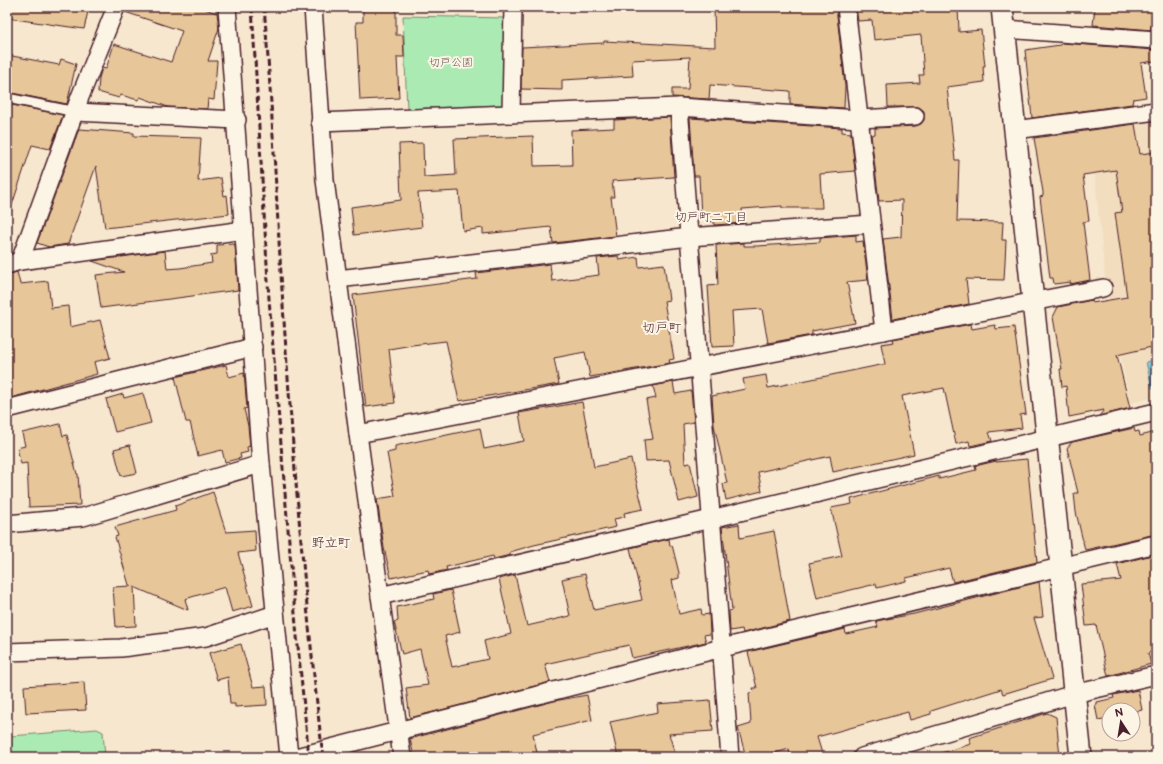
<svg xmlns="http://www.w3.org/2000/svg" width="1163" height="764" viewBox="0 0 1163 764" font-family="'Balsamiq Sans','Klee One',sans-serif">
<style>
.built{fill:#f2ddbe}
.park{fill:#abebb3;stroke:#7a856f}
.water{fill:url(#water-waves);stroke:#6b8898}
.building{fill:#e7c699;stroke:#4a1f2b}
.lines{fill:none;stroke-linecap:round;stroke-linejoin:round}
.service-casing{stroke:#4a1f2b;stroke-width:12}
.minor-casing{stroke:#4a1f2b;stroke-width:20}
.tertiary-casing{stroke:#4a1f2b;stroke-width:24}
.service{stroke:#fcf5e5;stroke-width:9}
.minor{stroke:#fcf5e5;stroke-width:17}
.tertiary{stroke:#fcf5e5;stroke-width:21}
.rail{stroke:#4a1f2b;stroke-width:3;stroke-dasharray:6 3;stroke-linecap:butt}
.labels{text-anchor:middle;stroke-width:4;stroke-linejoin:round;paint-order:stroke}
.park-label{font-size:11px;fill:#62524d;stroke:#fcf5e5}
.neighbourhood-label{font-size:12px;fill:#4a1f2b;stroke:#fcf5e5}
.quarter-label{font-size:13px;fill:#4a1f2b;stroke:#fcf5e5}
</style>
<defs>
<pattern id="water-waves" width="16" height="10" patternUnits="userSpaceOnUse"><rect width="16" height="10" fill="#81cee0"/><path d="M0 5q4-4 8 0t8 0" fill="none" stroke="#71b0c0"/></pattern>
</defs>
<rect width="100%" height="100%" fill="#f6e7ce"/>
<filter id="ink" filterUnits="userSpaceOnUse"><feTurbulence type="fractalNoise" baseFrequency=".025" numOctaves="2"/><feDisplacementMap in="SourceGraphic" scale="8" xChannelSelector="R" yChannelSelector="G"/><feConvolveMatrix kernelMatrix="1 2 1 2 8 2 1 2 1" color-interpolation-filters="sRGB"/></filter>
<g filter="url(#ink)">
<polygon class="built" points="1156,119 1156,397 1130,403 1105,277 1090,128"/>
<g class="park">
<polygon points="403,16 506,18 505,100 502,105 407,109"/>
<polygon points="97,729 103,732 105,757 12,757 11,736"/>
</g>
<polygon class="water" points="1156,359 1156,388 1152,388 1146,362"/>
<g class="building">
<polygon points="7,7 89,7 84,29 7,18"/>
<polygon points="126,7 199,7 217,13 219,28 208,61 217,61 214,100 208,99 207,109 168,107 140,97 138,100 121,95 119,98 98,92 99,78 102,68 106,69 114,44 171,62 182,31 125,12"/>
<polygon points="363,7 396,7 396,35 403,35 404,57 397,57 399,98 360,100 356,22 363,22"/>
<polygon points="714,7 729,7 729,10 767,9 767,7 836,7 845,86 844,108 790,104 790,91 710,85 709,99 672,97 672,89 688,89 690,57 632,60 633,76 562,80 562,90 521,89 522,47 604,43 604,41 715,47"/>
<polygon points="856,7 958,7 959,32 981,30 985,66 983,66 984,82 947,87 955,160 959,160 957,221 1003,222 1002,240 1006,240 1005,262 1004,280 966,279 969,304 893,319 883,239 901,237 902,200 879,201 871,135 875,134 875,128 916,126 921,124 924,120 924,111 919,107 888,107 887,85 920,83 919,75 924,75 921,35 874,40 872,20 858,21"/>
<polygon points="1095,7 1153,7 1151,30 1093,25"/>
<polygon points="1062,43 1154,50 1155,61 1141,63 1146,97 1133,99 1132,104 1032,118 1025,50 1060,45"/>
<polygon points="7,55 59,65 61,59 76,64 67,104 7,92"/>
<polygon points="7,104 63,115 50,149 32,145 10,211 7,211"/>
<polygon points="670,117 674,177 612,181 614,197 611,197 616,236 553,243 551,227 483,234 483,228 463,231 459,191 418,193 422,227 354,235 351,207 401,200 399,144 423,143 424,177 456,175 454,139 533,136 534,166 572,165 571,130 614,128 614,120"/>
<polygon points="690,118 842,128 842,132 851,133 855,171 820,174 822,208 782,208 782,206 742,209 743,223 714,225 714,221 709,222 709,218 701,218 699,176 694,176"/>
<polygon points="1135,124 1140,154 1156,152 1156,346 1117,355 1130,408 1099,416 1104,410 1069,417 1066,386 1062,387 1060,369 1062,369 1053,317 1058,307 1092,300 1092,303 1127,297 1115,213 1122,212 1116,170 1083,175 1089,221 1083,222 1090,280 1070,284 1071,282 1054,284 1053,278 1050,278 1040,197 1043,196 1043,192 1034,138"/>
<polygon points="79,129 134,133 134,136 201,138 198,181 221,178 224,196 227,195 229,214 105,228 96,166 68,244 49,247 37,243"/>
<polygon points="856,235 856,242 863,241 868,280 847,282 855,323 812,331 812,335 768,343 762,309 732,311 734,346 712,347 708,286 718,285 716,245 744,243 744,246 757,246 804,243 820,242 820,238"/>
<polygon points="235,244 238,290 101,308 96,275 124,272 92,261 165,251 167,269 180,268 212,263 211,255 217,254 217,245"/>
<polygon points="618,256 619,260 638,257 639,267 664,264 669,300 664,301 674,359 669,360 670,363 590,377 585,352 554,358 559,384 459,401 446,341 412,345 389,349 395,403 366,407 353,295 477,279 476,273 550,264 552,281 599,275 597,258"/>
<polygon points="17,272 20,284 48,281 51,308 68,306 70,327 100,320 110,358 94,362 97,374 7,399 7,275"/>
<polygon points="971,324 972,329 995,325 996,329 1014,327 1026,414 1020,415 1022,428 989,432 992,441 970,446 969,441 956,444 944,388 902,396 914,454 833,472 830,456 758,472 762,491 726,500 723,484 727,483 714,425 712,396 745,389 743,379 766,375 768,388 885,364 881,344 894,342 893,339"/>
<polygon points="226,365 229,377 244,373 247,408 244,409 248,426 250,446 247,447 248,452 240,454 241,458 225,462 222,450 198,456 190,422 186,422 175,377"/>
<polygon points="673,382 675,394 691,391 694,422 683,424 685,464 690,463 698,497 679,502 669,460 646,461 644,440 653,439 646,400 656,398 653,386"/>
<polygon points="143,393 151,423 115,432 106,399 123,394 124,398"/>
<polygon points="582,402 594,467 631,459 643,509 624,513 625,517 614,519 616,527 534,545 510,552 510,555 494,559 493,556 446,567 447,570 429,574 428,570 391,578 384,548 377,499 395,496 387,453 395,451 395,446 480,428 484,449 524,441 519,413"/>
<polygon points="60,424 63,436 67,435 77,474 78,474 80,505 29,507 27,463 21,464 17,448 25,446 22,433"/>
<polygon points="1134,428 1135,432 1139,431 1140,436 1156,432 1156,534 1085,550 1076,512 1074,493 1078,493 1067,448 1072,442"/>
<polygon points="130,445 137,473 121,476 114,449"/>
<polygon points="1027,459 1037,562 953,582 949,568 906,578 906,581 877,588 876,584 817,598 809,563 842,556 831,508 852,504 851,499 939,476 939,479 976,470 975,466 996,461 996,462"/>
<polygon points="213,492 226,532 255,530 256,551 238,553 253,606 232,612 225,587 185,599 188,610 134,587 136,626 116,627 113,587 131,586 129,585 115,537 118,536 115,527 176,510 175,506"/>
<polygon points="739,524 740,538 774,531 790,621 743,633 742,629 730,631 729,611 732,610 722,527"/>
<polygon points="669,539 670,546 672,545 679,573 679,578 672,580 679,614 701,609 702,615 709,614 710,634 704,635 706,642 632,658 629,645 545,664 550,682 410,718 406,688 428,685 420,649 402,654 394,622 398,621 397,607 434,599 433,594 451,590 460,632 445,636 452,667 488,659 484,641 511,634 499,579 515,575 527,626 570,616 562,579 585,574 594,610 642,600 630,548"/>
<polygon points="1156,554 1156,651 1148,653 1151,664 1108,676 1096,625 1086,626 1081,584 1121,580 1117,564"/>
<polygon points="1039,582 1043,617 1034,618 1052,679 1003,694 1001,689 931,711 931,714 910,720 908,712 817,737 823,757 791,757 789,749 762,757 746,757 738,728 751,724 749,693 754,692 753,688 757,688 748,652 845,629 846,634 878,627 876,621 914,614"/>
<polygon points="241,644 253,687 266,686 267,705 235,707 235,704 230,704 228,677 217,680 209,653"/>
<polygon points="84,682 86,710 26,713 24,686"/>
<polygon points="1138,690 1142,710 1133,712 1133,710 1109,710 1109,718 1098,720 1095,705 1097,704 1097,702 1114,698 1113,695"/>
<polygon points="587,695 592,720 533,734 538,757 414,757 410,739 413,738 554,701"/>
<polygon points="710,700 713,731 669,734 676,757 618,757 610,722 658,712 657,704"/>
<polygon points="1047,713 1056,717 1060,757 942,757 941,753 971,744 969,738"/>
</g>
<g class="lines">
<defs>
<polyline id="service" points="7,98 76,112"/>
<g id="minor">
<polyline points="227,7 261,464 289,757"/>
<polyline points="313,7 325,180 358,434 402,757"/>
<polyline points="846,7 884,331"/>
<polyline points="1004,29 1156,40"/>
<polyline points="679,107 730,757"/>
<polyline points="76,112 237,120"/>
<polyline points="511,114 513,7"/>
<polyline points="320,122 679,107 859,119 915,116"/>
<polyline points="1015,130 1156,111"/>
<polyline points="20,261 80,97 116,7"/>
<polyline points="7,265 20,261 244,230"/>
<polyline points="338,279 689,237 871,224"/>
<polyline points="7,409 253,347"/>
<polyline points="358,434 1103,288"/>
<polyline points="7,524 83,517 261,464"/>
<polyline points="380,596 711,519 1156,412"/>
<polyline points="7,652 121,648 206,637 275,614"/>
<polyline points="296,757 722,648 1156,544"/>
<polyline points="862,757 1074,694 1156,675"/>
</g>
<polyline id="tertiary" points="1002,7 1081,757"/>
</defs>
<use href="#service" class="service-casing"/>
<use href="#minor" class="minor-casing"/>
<use href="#tertiary" class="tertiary-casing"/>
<use href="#service" class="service"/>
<use href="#minor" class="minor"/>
<use href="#tertiary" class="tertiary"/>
<g class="rail">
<polyline points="252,7 269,299 296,626 309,757"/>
<path d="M264 7C272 101 276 196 282 290 292 446 305 602 323 757"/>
</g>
</g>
</g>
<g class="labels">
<g class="park-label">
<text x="451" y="66">切戸公園</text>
</g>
<g class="neighbourhood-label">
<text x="711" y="221">切戸町二丁目</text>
</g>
<g class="quarter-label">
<text x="662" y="332">切戸町</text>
<text x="331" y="547">野立町</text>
</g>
</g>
<rect width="1163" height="764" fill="none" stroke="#fcf5e5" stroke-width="24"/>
<rect x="12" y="12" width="1139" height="740" fill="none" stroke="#4a1f2b" stroke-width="1.5" filter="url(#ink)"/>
<g transform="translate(1121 722) rotate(348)"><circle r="19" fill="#fcf5e5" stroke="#b59f9b"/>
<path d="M0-3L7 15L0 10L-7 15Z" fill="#4a1f2b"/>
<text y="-6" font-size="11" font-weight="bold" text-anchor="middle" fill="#4a1f2b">N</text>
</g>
</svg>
